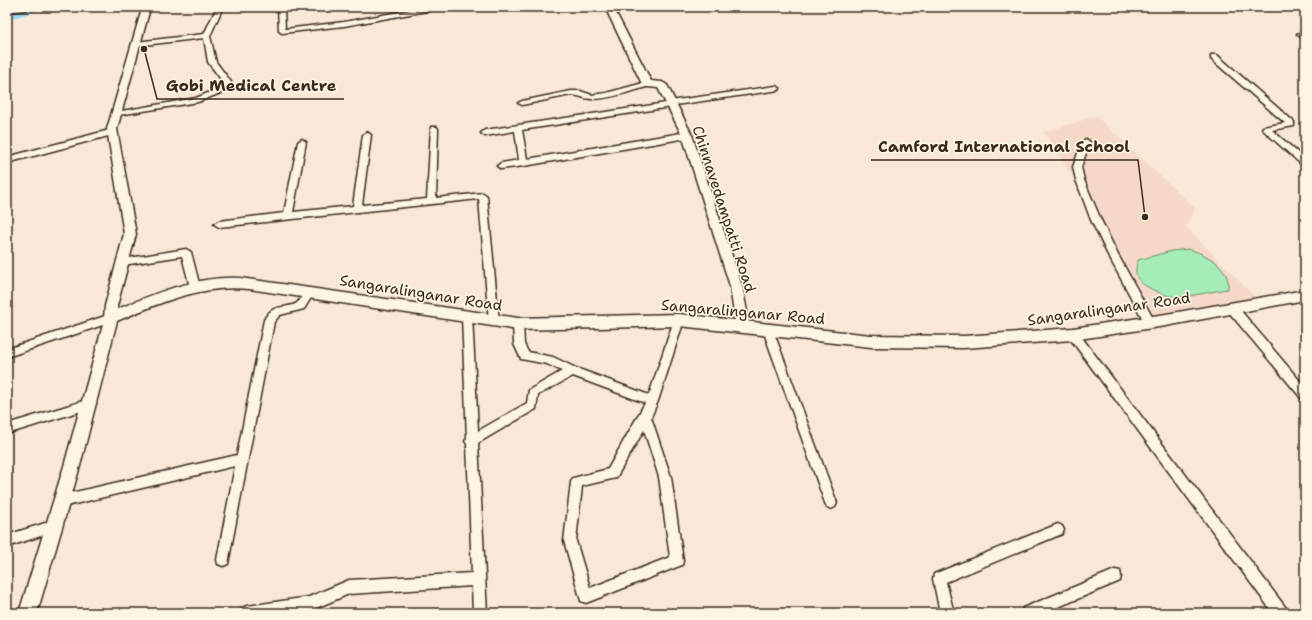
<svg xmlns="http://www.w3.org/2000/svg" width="1312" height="620" viewBox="0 0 1312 620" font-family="'Shantell Sans',sans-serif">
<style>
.built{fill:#f5d8c8}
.green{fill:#a5ecb8;stroke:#708b6b}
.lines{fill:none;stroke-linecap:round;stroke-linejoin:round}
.canal{fill:#94daf6;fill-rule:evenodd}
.minor-casing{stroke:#3b2a1e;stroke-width:3}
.tertiary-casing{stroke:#3b2a1e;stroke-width:3}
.secondary-casing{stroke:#3b2a1e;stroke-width:3}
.minor{fill:#fcf5e5;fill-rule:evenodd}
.tertiary{fill:#fcf5e5;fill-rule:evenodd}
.secondary{fill:#fcf5e5;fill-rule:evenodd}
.labels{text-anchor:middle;stroke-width:3.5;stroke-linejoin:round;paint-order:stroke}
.street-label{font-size:15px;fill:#3b2a1e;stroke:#fcf5e5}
.leader{fill:none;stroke:#3b2a1e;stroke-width:1.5}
.callout-dot{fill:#3b2a1e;stroke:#fcf5e5;stroke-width:1.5}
.callout-label{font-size:16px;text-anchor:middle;font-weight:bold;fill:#3b2a1e;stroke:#fcf5e5;stroke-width:3.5;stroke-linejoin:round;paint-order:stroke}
</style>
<rect width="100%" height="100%" fill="#f9e8d8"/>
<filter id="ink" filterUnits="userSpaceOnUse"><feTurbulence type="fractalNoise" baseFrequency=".025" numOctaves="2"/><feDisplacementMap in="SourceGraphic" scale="8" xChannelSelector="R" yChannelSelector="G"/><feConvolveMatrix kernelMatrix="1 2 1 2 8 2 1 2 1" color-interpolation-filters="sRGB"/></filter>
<g filter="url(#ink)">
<polygon class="built" points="1096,116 1195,208 1186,227 1255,297 1154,314 1104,225 1044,132"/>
<path class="green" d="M1188 249C1206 254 1231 266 1228 289 1211 291 1185 299 1169 296 1161 294 1153 290 1146 286 1135 280 1134 270 1138 260L1171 251Z"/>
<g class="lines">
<polygon class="canal" points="31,7 44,7 43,9 7,20 7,14"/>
<defs>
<g id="minor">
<polygon points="217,7 223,7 210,36 216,62 231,82 228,90 198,102 113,116 113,112 116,112 196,98 222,87 223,82 208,62 204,38 136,46 132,44 136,42 204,34"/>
<polygon points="278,7 284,7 285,29 344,22 427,7 441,7 438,9 344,26 282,33 279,31"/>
<polygon points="1305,31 1305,40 1297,34"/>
<polygon points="1211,55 1217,55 1294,122 1294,126 1272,130 1305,159 1305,166 1302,165 1262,129 1263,127 1285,123 1211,59"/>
<path d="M647 82H650V86C631 91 611 99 592 99 585 99 578 95 571 95L522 105 518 103 522 101 571 91H580L592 95 606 93Z"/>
<polygon points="776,86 780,88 779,90 675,105 671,107 522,130 527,159 687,132 691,135 687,138 524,166 501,169 497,166 501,163 519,160 515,131 485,136 481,133 485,130 666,103 670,101"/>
<polygon points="431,127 437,127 438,129 436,198 483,193 487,196 499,321 498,324 490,324 489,321 479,199 219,227 214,224 219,221 284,213 298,142 302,139 306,142 293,212 353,206 363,135 367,132 371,135 362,205 427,199"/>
<polygon points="113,129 116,130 116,134 7,163 7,157"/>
<polygon points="1086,139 1090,142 1081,167 1084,180 1101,220 1117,253 1155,322 1154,325 1146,325 1107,253 1091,220 1076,180 1073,167 1082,142"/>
<polygon points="186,249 191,252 200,287 198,290 192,290 190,287 182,256 123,265 118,262 123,259"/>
<path d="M309 289 312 290 314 293 304 309 280 315 274 322 228 564 223 566 218 564 217 560 235 466 62 507 58 505 56 501 58 497 62 495 237 455 264 320C273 302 286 310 297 303 302 299 302 291 309 289Z"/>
<polygon points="1232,304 1236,305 1305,387 1305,400 1301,398 1228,311 1227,308 1228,305"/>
<path d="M467 312 471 313 472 316 478 431 527 403 529 390 562 371 547 364 521 359 514 344 513 324 514 321H522L523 324 524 344 528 352 553 357 576 368 649 395 675 317H683L684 320 658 401 651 417 671 477 683 561 682 565 586 603 581 601 564 541 571 482 573 478 577 477 608 469 645 403 573 376 538 395 536 409 478 443 487 613H473L472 586 349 594 309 611 293 613H240L242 608 247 606 309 597 349 580 472 573 467 444 465 441 467 438 462 316 463 313ZM644 430 659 477 670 557 590 588 576 541 582 486 616 478Z"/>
<polygon points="111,314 115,315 116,318 115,321 7,357 7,349"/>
<polygon points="768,326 772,327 773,330 837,503 835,507 831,509 827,507 825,503 763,330 764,327"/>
<polygon points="1073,330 1077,331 1286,608 1288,613 1273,613 1069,337 1068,334 1069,331"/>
<polygon points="90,399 94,401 96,404 94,407 7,434 7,424"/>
<polygon points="55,520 59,522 61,526 59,530 7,547 7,535"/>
<polygon points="1058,524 1062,526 1064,530 1062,534 946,582 954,613 940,613 933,579 934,574"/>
<polygon points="1115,570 1120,571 1121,576 1120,581 1044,613 1021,613 1023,608"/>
</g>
<g id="tertiary">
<polygon points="7,7 30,7 26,10 7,12"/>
<polygon points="140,7 148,7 149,12 117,129 136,234 117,306 118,318 116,322 111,323 106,322 104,318 105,306 124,234 107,129 141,12"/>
<polygon points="605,7 613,7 651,81 662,82 667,85 692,135 742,286 750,327 748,331 743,332 738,331 736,327 730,286 682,135 658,88 647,87 642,84"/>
</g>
<path id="secondary" d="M240 278 518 318 679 314 871 335 964 336 1073 328 1166 314 1305 290V300L1166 326 1073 340 964 348 871 347 679 326 518 330 249 289C202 284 159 303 117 321L80 466 37 613H19L64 466 106 314C149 296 192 276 240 278Z"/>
</defs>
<use href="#minor" class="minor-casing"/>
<use href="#tertiary" class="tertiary-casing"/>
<use href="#secondary" class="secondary-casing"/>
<use href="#minor" class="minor"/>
<use href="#tertiary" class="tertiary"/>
<use href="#secondary" class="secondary"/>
</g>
</g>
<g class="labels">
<g class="street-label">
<text transform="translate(724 209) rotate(72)" y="5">Chinnavedampatti Road</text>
<text transform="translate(421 293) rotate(9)" y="5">Sangaralinganar Road</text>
<text transform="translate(1109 309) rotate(-8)" y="5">Sangaralinganar Road</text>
<text transform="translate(743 312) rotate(5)" y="5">Sangaralinganar Road</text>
</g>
</g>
<path class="leader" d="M144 49L157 99H344M1145 217L1138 160H871"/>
<g class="callout-dot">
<circle cx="144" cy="49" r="4"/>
<circle cx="1145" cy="217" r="4"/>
</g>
<g class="callout-label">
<text x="251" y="91">Gobi Medical Centre</text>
<text x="1004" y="152">Camford International School</text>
</g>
<rect width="1312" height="620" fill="none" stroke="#fcf5e5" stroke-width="24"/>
<rect x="12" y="12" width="1288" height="596" fill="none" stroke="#3b2a1e" stroke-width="1.5" filter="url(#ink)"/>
</svg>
